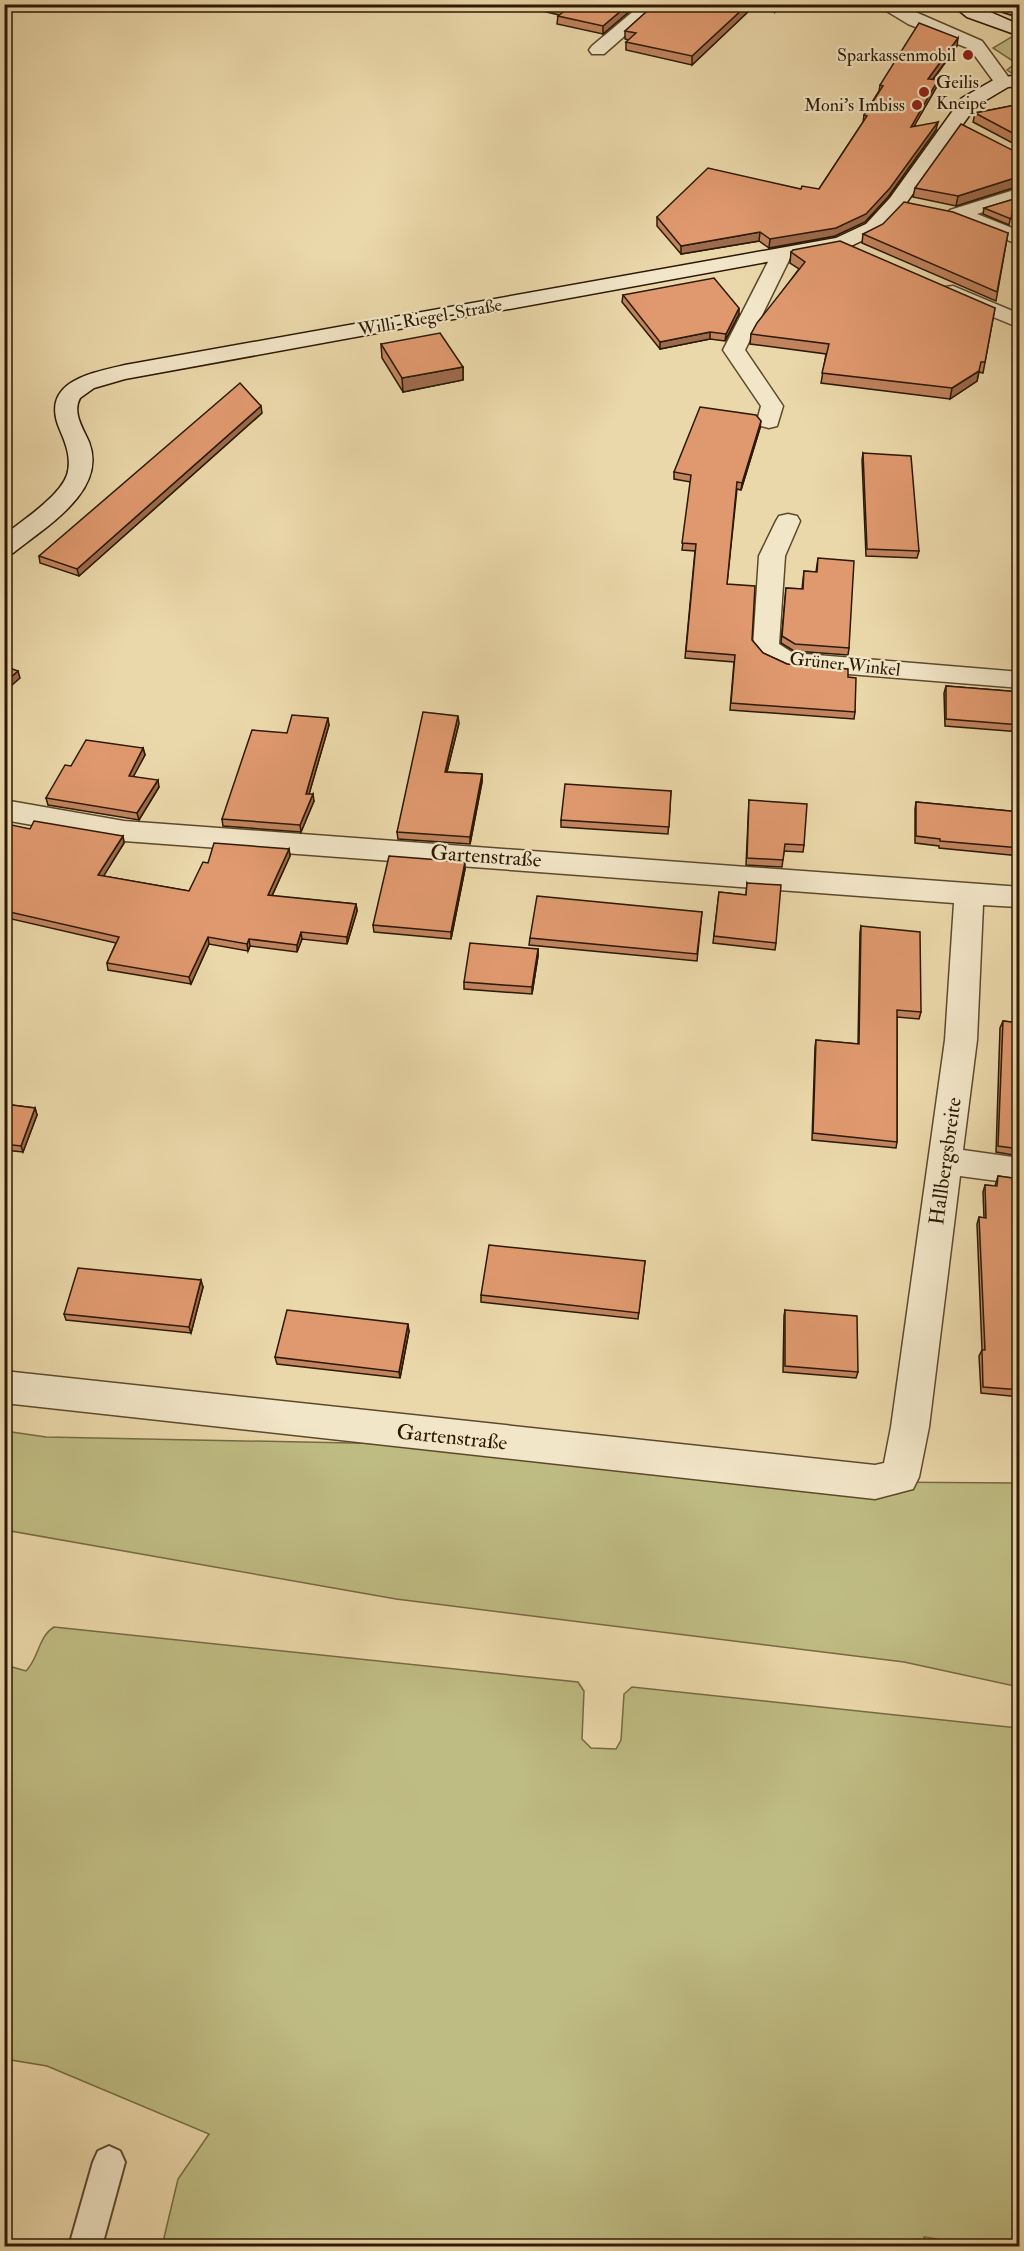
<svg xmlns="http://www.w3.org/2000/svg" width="1024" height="2251" viewBox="0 0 1024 2251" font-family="'IM FELL Double Pica',serif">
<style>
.green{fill:#bfbc83;stroke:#766a42;stroke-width:1.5}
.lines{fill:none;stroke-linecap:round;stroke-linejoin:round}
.lane-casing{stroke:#5c492c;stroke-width:4}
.street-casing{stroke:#5c492c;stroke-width:3}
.secondary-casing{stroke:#2c1902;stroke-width:3}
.lane{fill:#f2e6c8;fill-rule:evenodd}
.street{fill:#f2e6c8;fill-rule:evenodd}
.secondary{fill:#f2e6c8;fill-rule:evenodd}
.wall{fill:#c1845f;stroke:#2c1902;stroke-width:1.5}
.shaded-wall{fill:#9d6b4d;stroke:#2c1902;stroke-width:1.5}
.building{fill:#e0996e;stroke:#2c1902;stroke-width:1.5}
.poi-dot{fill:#8f2418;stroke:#f2e6c8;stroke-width:2}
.labels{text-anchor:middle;stroke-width:4.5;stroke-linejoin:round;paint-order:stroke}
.far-poi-label{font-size:18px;fill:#2c1902;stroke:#f2e6c8;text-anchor:end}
.far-street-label{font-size:18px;fill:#2c1902;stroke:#f2e6c8}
.street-label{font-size:21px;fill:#2c1902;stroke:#f2e6c8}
</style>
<rect width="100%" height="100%" fill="#ebd8aa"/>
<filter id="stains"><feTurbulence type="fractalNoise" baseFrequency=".00333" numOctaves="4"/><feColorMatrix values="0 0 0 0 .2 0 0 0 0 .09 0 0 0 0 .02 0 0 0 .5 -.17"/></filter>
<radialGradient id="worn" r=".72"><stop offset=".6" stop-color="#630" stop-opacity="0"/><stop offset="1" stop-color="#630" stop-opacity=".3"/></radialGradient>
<g class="green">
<polygon points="1013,36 1019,39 1020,72 1013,74 1007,70 1016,63 993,48"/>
<polygon points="5,1431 46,1437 402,1444 875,1482 1019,1483 1019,1687 904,1662 396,1599 5,1530"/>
<path d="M54 1627 578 1682 584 1691 582 1739 591 1748 616 1749 621 1740 624 1694 632 1687 1019 1728V2246H981L924 2237 925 2246H162L178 2179 209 2134 47 2066 5 2059V1665L26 1671C39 1658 38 1637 54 1627Z"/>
</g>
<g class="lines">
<defs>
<polygon id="lane" points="109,2146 120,2151 125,2162 102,2246 69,2246 93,2162 98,2151"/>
<g id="street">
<polygon points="642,4 661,4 604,54 592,54 589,50 592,46"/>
<polygon points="875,4 897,4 982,41 1012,82 1009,86 997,86 970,49 908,24"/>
<polygon points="1020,188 1020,201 977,214 1020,231 1020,245 950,218 947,214 950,210"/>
<polygon points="782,248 789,250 792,254 745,350 783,406 777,426 769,428 761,426 757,421 761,406 723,350 772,254 775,250"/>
<polygon points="953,286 1020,314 1020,328 945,297 942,292 945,287"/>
<path d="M788 514 797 516 800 521 785 556 779 644 793 653 1020 672V688L787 669C774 666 760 658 753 647L759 556 776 521 779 516Z"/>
<polygon points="4,800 124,821 1020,887 1020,907 983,905 977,1040 963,1150 1020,1158 1020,1184 960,1176 929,1427 919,1477 913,1489 875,1499 4,1403 4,1371 875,1465 884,1463 891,1427 945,1040 954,903 124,841 4,820"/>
</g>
<g id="secondary">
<polygon points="951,4 972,4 1020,25 1020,36 967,17"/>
<path d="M1020 75V86L1008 87 976 106 904 206 880 232 849 247 125 379 94 388 80 398C72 413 83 428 89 442 108 491 45 527 13 553L4 555V535C22 521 60 496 67 475 72 459 66 444 60 430 39 382 90 373 125 365L836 238 866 224 890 198 962 98 997 78Z"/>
</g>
</defs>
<use href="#lane" class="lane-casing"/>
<use href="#street" class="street-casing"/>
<use href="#secondary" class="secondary-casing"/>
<use href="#lane" class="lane"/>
<use href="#street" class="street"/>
<use href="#secondary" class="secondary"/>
</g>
<g class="wall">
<polygon points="513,4 638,4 603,34 557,24 558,16 559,15"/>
<polygon points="655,4 784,4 775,12 753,7 692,65 626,50 626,42 629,40 625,39 625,31"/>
<polygon points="991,4 1020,4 1020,18 998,11"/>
<polygon points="957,46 933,80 938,80 936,88 914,126 936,130 888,197 865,222 835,236 769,248 759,241 681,254 657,226 657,217 801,189 819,189 863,122 864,115 879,91 880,85"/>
<polygon points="1020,104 1020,147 973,122 975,113"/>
<polygon points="1020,154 1020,187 1018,186 1018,180 1016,187 956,206 913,197 915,188"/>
<polygon points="1014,199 1009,225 983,214 984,208"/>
<polygon points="1008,233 996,301 862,243 863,234"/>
<polygon points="791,252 995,308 983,373 979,372 977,381 950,399 821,383 826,354 750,344 751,334 799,269 790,263"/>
<polygon points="623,295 739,314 725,341 710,339 660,349 622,302"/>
<polygon points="381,344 463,367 463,380 403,392 382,358"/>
<polygon points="262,413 79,576 40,563 39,556"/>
<polygon points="760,428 741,490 737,489 727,584 752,640 763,653 787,664 848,677 855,712 854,719 730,710 734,662 685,658 695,551 682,550 691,482 674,479 674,472"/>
<polygon points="863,453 919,551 917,558 866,556 862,460"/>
<polygon points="818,558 849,648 848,655 794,651 781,643 786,588 802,589 804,571 816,572"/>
<polygon points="946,686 1020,692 1020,732 945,726 944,693"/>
<polygon points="459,723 447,772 482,774 482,782 470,844 398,839 397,832"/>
<polygon points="329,725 309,794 314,801 301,832 223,826 222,819 287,733"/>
<polygon points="143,748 145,755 133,776 159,787 139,820 48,805 46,798 71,766"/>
<polygon points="671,791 668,834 561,827 561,820"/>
<polygon points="749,800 804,845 803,852 784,851 782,867 746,865"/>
<polygon points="916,802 1020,812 1020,856 939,848 939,846 915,843 915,809"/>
<polygon points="4,828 123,836 124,843 103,876 189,891 208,863 289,849 290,856 272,896 356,904 357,911 347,944 302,939 297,952 250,946 248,951 209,944 191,984 108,970 107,963 116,943 12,919 4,931"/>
<polygon points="465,869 451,939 374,932 373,925"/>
<polygon points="747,883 776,943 775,950 713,943 719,892 746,895"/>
<polygon points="702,912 697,961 529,945 530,938"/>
<polygon points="861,926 921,1012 919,1019 897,1017 897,1142 896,1148 812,1140 815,1047 816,1040 858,1044 860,933"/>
<polygon points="538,949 538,956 532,994 464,989 464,982"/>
<polygon points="1003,1021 1020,1023 1020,1156 996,1152 1000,1028"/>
<polygon points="4,1104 35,1108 37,1115 23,1152 4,1150"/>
<polygon points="998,1176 1020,1179 1020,1397 981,1393 979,1356 982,1350 977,1224 979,1217 984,1218 983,1192 985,1185 995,1186"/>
<polygon points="645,1261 638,1319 481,1302 481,1295"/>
<polygon points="203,1287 191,1333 66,1320 64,1314"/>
<polygon points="785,1310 858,1372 856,1378 783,1372 784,1316"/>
<polygon points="409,1331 400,1378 277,1364 275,1357"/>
</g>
<g class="shaded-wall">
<polygon points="629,4 638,4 603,34 603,26"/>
<polygon points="748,4 754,4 753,7 692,65 692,56"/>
<polygon points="776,4 784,4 775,12"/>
<polygon points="958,38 957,46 927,87 928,79"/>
<polygon points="938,80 936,88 909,135 911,127"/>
<polygon points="938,122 936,130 888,197 865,222 835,236 769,248 770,239"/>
<polygon points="1018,177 1016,187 956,206 958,196"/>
<polygon points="760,232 759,241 681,254 681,246"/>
<polygon points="739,308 739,314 725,341 726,334"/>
<polygon points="710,332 710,339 660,349 660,342"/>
<polygon points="463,367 463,380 403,392 402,378"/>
<polygon points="979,371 977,381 950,399 952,388"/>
<polygon points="261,406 262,413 79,576 77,569"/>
<polygon points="761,421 760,428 741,490 742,483"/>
<polygon points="18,671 20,678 4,692 4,683"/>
<polygon points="458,716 459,723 445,779 445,772"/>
<polygon points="328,718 329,725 307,801 306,794"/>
<polygon points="143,748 145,755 130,783 129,776"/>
<polygon points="482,774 482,782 470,844 470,837"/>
<polygon points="158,780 159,787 139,820 137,813"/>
<polygon points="313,794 314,801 301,832 300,825"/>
<polygon points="123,836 124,843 100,882 98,875"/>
<polygon points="289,849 290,856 269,902 268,895"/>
<polygon points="465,862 465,869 451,939 451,932"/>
<polygon points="356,904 357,911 347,944 347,937"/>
<polygon points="10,912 12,919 4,931 4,920"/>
<polygon points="301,932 302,939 297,952 297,945"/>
<polygon points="208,937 209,944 191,984 189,977"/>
<polygon points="249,939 250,946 248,951 247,944"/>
<polygon points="538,949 538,956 532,994 532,987"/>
<polygon points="35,1108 37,1115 23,1152 21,1146"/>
<polygon points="9,1211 11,1218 4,1236 4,1223"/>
<polygon points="201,1280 203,1287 191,1333 189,1327"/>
<polygon points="408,1324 409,1331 400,1378 399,1372"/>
</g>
<g class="building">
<polygon points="548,4 629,4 603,26 558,16 567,9"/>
<polygon points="655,4 748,4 692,56 626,42 636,33 625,31"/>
<polygon points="919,23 958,38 928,79 938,80 911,127 938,122 890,188 866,214 836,228 770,239 760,232 681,246 657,217 708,168 801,189 802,186 819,189 867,116 864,115 883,86 880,85"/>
<polygon points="1020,104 1020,137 975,113"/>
<polygon points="961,124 1020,154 1020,172 1019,171 1018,177 958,196 915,188"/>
<polygon points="1014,199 1011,219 984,208"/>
<polygon points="904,202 953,212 1008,233 997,292 863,234 883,224"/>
<polygon points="840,241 995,308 985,362 981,362 979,371 952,388 822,373 829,344 751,334 757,323 805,262 791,252 793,250"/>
<polygon points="714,278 739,308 726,334 710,332 660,342 623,295"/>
<polygon points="440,333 463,367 402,378 381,344"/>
<polygon points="240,383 261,406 77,569 39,556"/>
<polygon points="700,407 756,415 761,421 742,483 737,482 727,584 755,586 752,640 763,653 787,664 848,669 848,677 856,678 855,712 731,703 735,655 686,651 696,544 682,543 691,475 674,472"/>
<polygon points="863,453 911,456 919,551 867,549"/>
<polygon points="818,558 854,561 849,648 795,644 782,636 786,588 803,589 804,571 817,572"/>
<polygon points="4,666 18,671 4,683"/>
<polygon points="946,686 1020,692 1020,725 946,719"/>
<polygon points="423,712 458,716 445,772 482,774 470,837 397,832"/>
<polygon points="292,715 328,718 306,794 313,794 300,825 222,819 252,730 287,733"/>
<polygon points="86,740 143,748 129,776 158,780 137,813 46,798 65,765 71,766"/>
<polygon points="565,784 671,791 669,827 561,820"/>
<polygon points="749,800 807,804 804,845 785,844 783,860 747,858"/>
<polygon points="916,802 1020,812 1020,848 940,841 940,839 916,836"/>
<polygon points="34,821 123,836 98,875 189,891 203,862 208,863 214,843 289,849 268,895 356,904 347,937 301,932 297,945 249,939 247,944 208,937 189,977 107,963 119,937 10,912 4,920 4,828 7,824 30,829"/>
<polygon points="389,856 465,862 451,932 373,925"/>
<polygon points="747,883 781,885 776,943 714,936 719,892 746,895"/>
<polygon points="537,896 702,912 697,954 530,938"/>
<polygon points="861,926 920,932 921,1012 897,1010 897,1142 813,1133 816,1040 859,1044"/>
<polygon points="470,943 538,949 532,987 464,982"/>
<polygon points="1003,1021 1020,1023 1020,1149 998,1146"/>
<polygon points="4,1104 35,1108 21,1146 4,1144"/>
<polygon points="998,1176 1020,1179 1020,1390 983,1387 982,1350 985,1350 979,1217 986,1218 985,1185 997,1186"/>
<polygon points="4,1211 9,1211 4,1223"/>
<polygon points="489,1245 645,1261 639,1313 481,1295"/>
<polygon points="78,1268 201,1280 189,1327 64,1314"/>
<polygon points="287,1310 408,1324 399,1372 275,1357"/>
<polygon points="785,1310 857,1316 858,1372 785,1366"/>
</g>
<g class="poi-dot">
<circle cx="968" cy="55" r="6"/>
<circle cx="924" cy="92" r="6"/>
<circle cx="917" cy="105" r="6"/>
</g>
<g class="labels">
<g class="far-poi-label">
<text x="956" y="61">Sparkassenmobil</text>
<text x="936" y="88" text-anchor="start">Geilis<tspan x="936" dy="21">Kneipe</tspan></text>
<text x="905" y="111">Moni's Imbiss</text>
</g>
<g class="far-street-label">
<text transform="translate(430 317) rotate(-10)" y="6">Willi-Riegel-Straße</text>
<text transform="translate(845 664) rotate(6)" y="6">Grüner Winkel</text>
</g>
<g class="street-label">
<text transform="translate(486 856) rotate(4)" y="7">Gartenstraße</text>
<text transform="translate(945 1161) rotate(-82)" y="7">Hallbergsbreite</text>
<text transform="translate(452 1437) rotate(6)" y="7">Gartenstraße</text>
</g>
</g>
<rect width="1024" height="2251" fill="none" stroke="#ebd8aa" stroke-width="24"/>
<rect x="6" y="6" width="1012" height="2239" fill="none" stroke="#2c1902" stroke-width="3"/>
<rect x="12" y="12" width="1000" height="2227" fill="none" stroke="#2c1902" stroke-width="1.5"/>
<rect width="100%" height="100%" filter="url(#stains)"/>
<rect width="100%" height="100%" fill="url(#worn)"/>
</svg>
